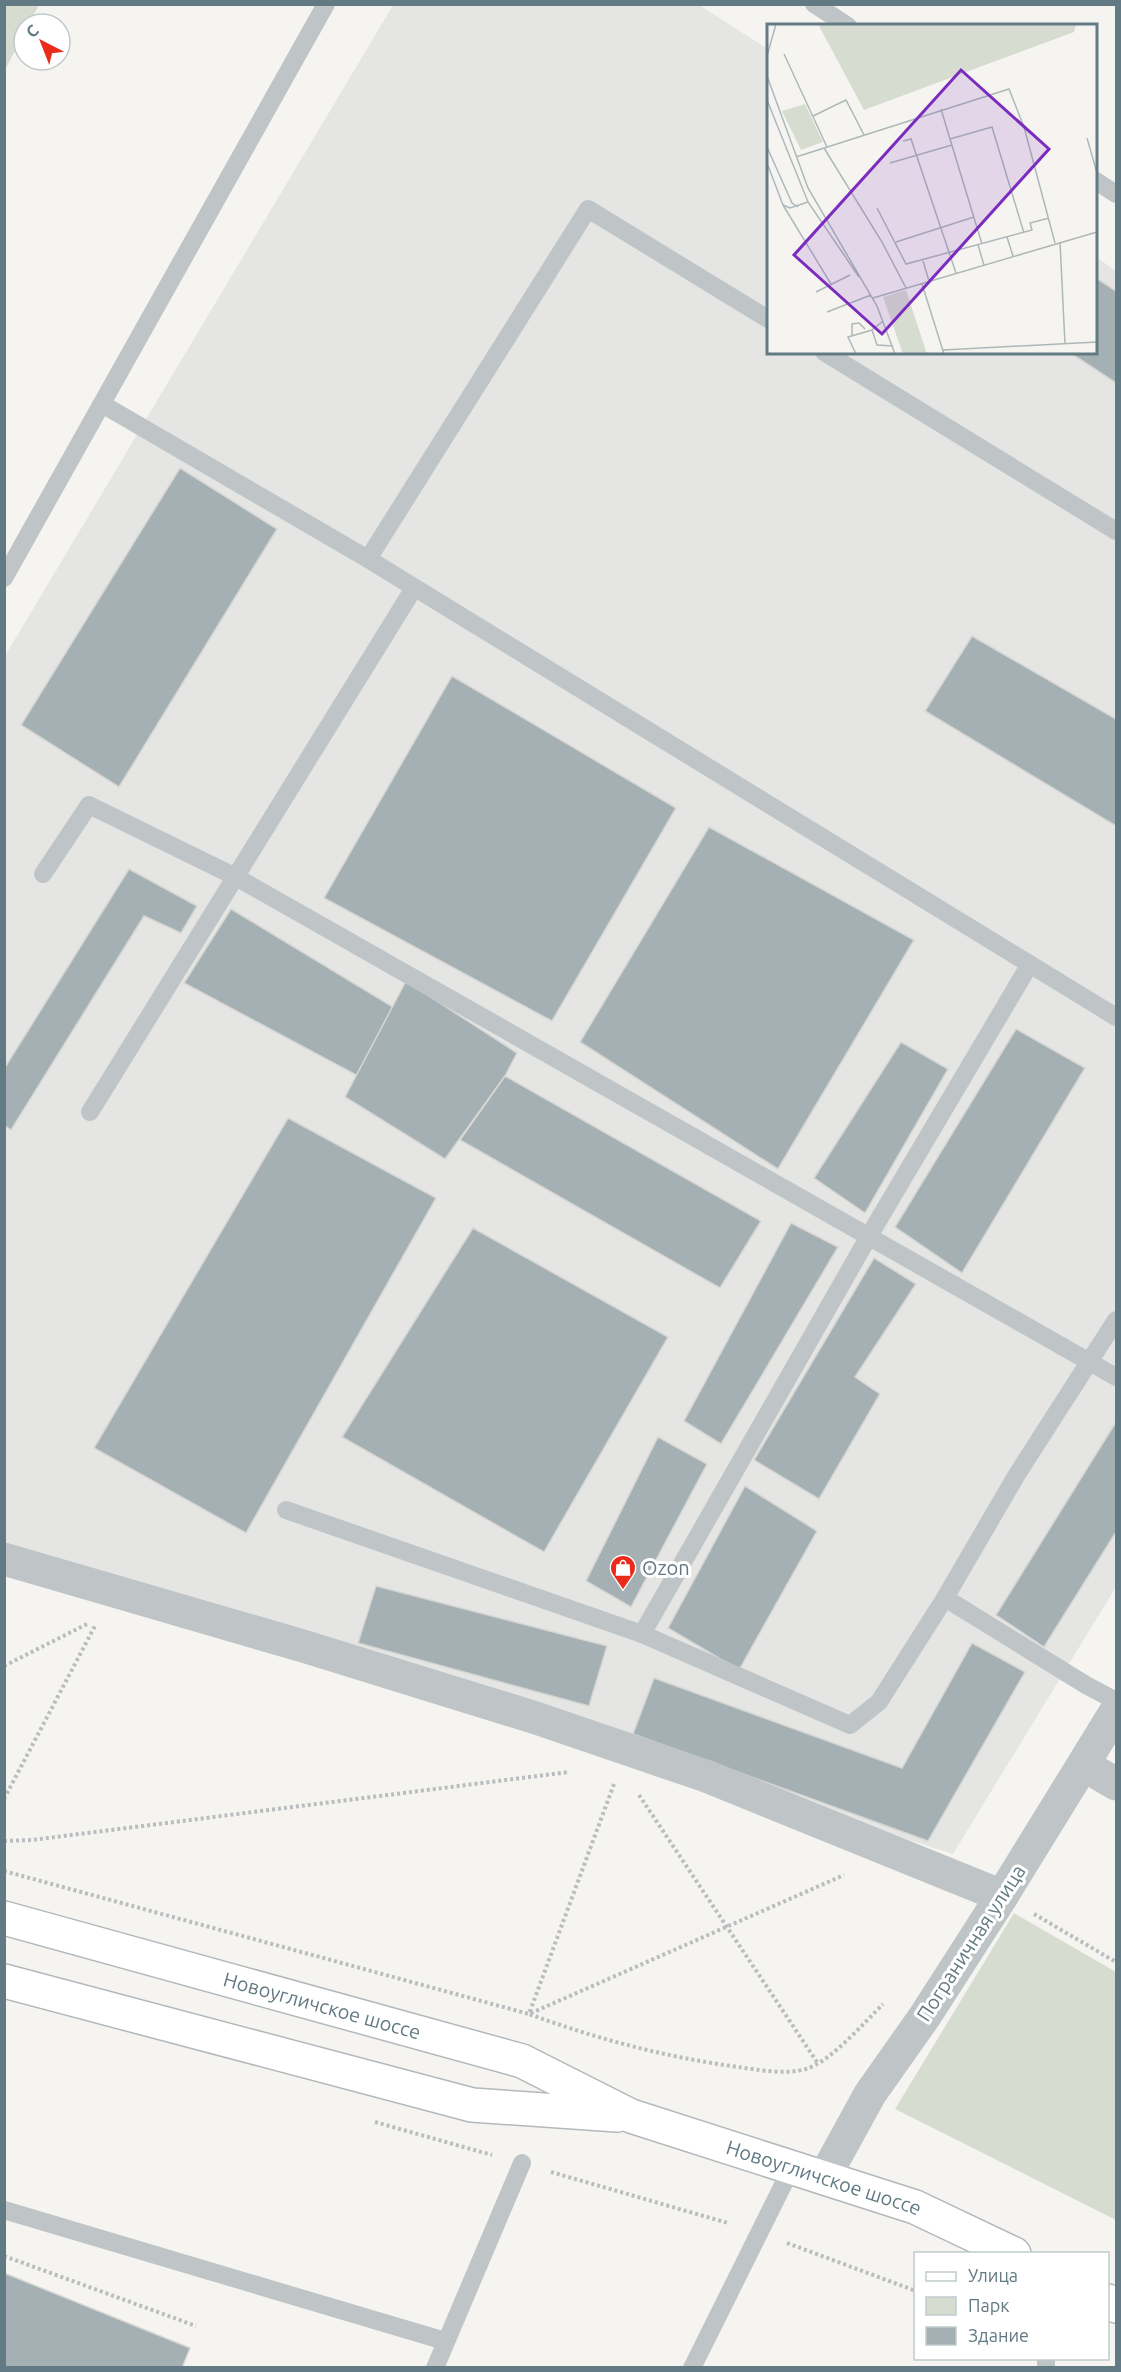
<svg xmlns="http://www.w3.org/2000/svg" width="1121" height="2372" viewBox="0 0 1121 2372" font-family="Ubuntu,sans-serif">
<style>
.built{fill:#e5e6e4}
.green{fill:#d7dcd1}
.building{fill:#a4b0b3;stroke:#d6d6d3;stroke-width:1.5}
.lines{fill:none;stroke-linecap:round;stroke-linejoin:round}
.secondary-casing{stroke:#b2b9bc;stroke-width:36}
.path{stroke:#b9bdbf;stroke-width:4;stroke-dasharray:3 3;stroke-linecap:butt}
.service{stroke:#bfc5c7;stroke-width:18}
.minor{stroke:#bfc5c7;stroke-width:33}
.tertiary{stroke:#bfc5c7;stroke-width:33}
.secondary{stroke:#fff;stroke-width:33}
.labels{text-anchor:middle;stroke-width:6;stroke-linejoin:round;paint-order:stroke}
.poi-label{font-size:20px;fill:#627a83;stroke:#fff;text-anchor:start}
.street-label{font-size:20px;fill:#627a83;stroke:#fff}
.inset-road{fill:none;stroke:#adb8ba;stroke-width:1.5}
.view{fill:#7b2cbf;fill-opacity:0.15;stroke:#7b2cbf;stroke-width:3}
.inset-edge{fill:none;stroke:#627a83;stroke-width:3}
</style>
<rect width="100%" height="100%" fill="#f5f4f0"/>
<polygon class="built" points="393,5 699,5 768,49 768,352 1096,352 1096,257 1116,271 1116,1587 953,1854 5,1553 5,656"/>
<g class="green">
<polygon points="5,4 39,5 29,24 24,24 24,33 5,70"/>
<polygon points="1014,1913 1116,1972 1116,2220 895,2109"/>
</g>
<g class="building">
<polygon points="1096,278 1116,291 1116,383 1069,352 1096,352"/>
<polygon points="180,468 277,529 119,787 21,725"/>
<polygon points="972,636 1116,719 1116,826 925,711"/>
<polygon points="452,676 676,808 552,1021 324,898"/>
<polygon points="709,827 914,940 778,1169 580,1042"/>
<polygon points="129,869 197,906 181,933 144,916 11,1130 4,1125 4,1069"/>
<polygon points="231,909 393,1007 358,1076 184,983"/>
<polygon points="406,981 517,1053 505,1076 445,1159 345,1097"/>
<polygon points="1016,1029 1085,1068 962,1273 895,1227"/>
<polygon points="901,1042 948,1069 865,1213 814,1178"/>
<polygon points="505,1076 761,1221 720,1288 460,1140"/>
<polygon points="288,1118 436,1198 246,1533 94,1448"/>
<polygon points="791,1223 838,1247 721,1444 684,1421"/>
<polygon points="473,1228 668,1337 544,1552 342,1437"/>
<polygon points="874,1258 916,1284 855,1377 880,1394 819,1499 754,1460"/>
<polygon points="1116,1422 1116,1532 1044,1647 996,1615"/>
<polygon points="658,1437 707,1464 631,1607 586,1581"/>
<polygon points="745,1486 817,1531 739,1670 668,1628"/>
<polygon points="376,1586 607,1646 589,1706 358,1643"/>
<polygon points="972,1643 1025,1672 928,1841 633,1734 654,1678 902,1768"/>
<polygon points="4,2273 190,2348 182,2368 4,2368"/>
</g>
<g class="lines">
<defs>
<g id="secondary">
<path id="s1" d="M4 1918 522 2061 631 2116 915 2207 1014 2254"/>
<polyline points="4,1981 472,2105 617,2115"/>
<polyline points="1108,2301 1116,2306"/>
</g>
</defs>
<use href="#secondary" class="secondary-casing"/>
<g class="path">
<polyline points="4,1666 87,1624"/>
<path d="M614 1784 529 2014C597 2039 665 2057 738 2067 759 2070 785 2075 806 2069 830 2062 864 2023 883 2004"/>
<polyline points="639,1795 817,2062"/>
<polyline points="4,1799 96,1624"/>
<polyline points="4,1841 32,1840 569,1772"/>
<polyline points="4,1871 529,2014 844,1875"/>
<polyline points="1034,1914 1116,1962"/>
<polyline points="375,2122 492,2155"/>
<polyline points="551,2172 728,2223"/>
<polyline points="787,2243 916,2291"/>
<polyline points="4,2256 196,2326"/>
</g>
<g class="service">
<polyline points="814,4 848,26"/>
<polyline points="1096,181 1116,194"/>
<polyline points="768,319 588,209 368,559 1116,1017"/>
<polyline points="824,352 1116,531"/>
<polyline points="102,404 368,559"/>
<polyline points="4,578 326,4"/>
<polyline points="43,874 89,805 236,877 1116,1377"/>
<polyline points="90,1112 414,588"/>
<polyline points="286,1510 642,1634 850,1725 879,1702 945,1598 1016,1476 1116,1320"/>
<polyline points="945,1598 1086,1685 1116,1701"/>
<polyline points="642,1634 869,1236 1030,964"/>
<polyline points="4,2210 445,2341"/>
<polyline points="435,2368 522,2163"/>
<polyline points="692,2368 792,2167"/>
<polyline points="1046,2368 1046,2358"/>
</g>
<g class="minor">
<polyline points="4,1559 303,1646 536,1718 706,1776 1002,1896"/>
<polyline points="1084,1765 1116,1784"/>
</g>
<polyline class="tertiary" points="825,2176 870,2094 925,2016 1002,1896 1116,1711"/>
<use href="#secondary" class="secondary"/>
</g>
<defs>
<symbol id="shop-pin" viewBox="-11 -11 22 30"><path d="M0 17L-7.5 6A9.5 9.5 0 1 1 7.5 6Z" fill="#ea2b1b" stroke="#fff"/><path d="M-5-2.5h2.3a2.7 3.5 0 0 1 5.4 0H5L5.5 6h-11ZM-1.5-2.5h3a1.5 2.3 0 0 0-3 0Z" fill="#fff"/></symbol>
</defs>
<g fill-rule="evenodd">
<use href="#shop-pin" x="608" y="1553" width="30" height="40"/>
</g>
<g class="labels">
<g class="poi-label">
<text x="642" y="1575">Ozon</text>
</g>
<g class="street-label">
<text transform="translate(971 1943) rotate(-57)" y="7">Пограничная улица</text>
<text dy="7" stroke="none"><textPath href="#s1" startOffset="330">Новоугличское шоссе</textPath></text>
<text dy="7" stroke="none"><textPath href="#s1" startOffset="862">Новоугличское шоссе</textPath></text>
</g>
</g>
<g transform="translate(767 24)">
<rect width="330" height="330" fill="#f5f4f0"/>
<path d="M51 0H309L307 8 97 86ZM38 80 56 118 34 126 15 87ZM139 266 160 330H136L116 273Z" fill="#d7dcd1"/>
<path class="inset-road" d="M17 30 60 123M0 32 9 0M0 52 41 164 110 282 128 330M0 76 41 178 92 253M174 85 183 115M46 92 79 76 97 111M320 114 330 149M136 117 144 115 189 249M0 123 25 179 31 183M57 124 115 218 139 264M29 133 242 65 257 103 288 219M0 139 16 181 23 184 41 178M123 139 185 121M16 181 64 260M110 184 139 240 265 206 263 199 282 194M240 213 246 232M129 218 207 193M293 218 298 320M215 220 183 115 225 103 257 209M211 221 217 241M156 237 162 257M155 260 177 330M49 268 83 251M106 274 330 208M60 288 104 271M116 297 105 306 110 321 126 322M85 311V300L92 299 98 305M176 326 330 318M89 330 81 313 105 306"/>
<path class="view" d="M194 46 282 125 115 310 27 231Z"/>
<rect width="330" height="330" class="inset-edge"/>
</g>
<rect width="1121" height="2372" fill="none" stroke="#627a83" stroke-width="12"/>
<rect x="914" y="2252" width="195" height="108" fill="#ffffff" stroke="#c0cacd" stroke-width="1.5"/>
<rect x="926" y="2272" width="30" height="9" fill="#ffffff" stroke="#c0cacd" stroke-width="1.5"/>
<text x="968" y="2282" font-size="18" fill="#627a83">Улица</text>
<rect x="926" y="2297" width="30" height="18" fill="#d7dcd1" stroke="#c0cacd" stroke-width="1.5"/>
<text x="968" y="2312" font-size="18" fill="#627a83">Парк</text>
<rect x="926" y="2327" width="30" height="18" fill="#a4b0b3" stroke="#c0cacd" stroke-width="1.5"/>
<text x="968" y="2342" font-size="18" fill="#627a83">Здание</text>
<g transform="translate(42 42) rotate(318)"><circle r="28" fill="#ffffff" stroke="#c0cacd" stroke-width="1.5"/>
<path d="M0-4.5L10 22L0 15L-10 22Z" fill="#ea2b1b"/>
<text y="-9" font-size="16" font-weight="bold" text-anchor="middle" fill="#627a83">С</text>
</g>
</svg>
